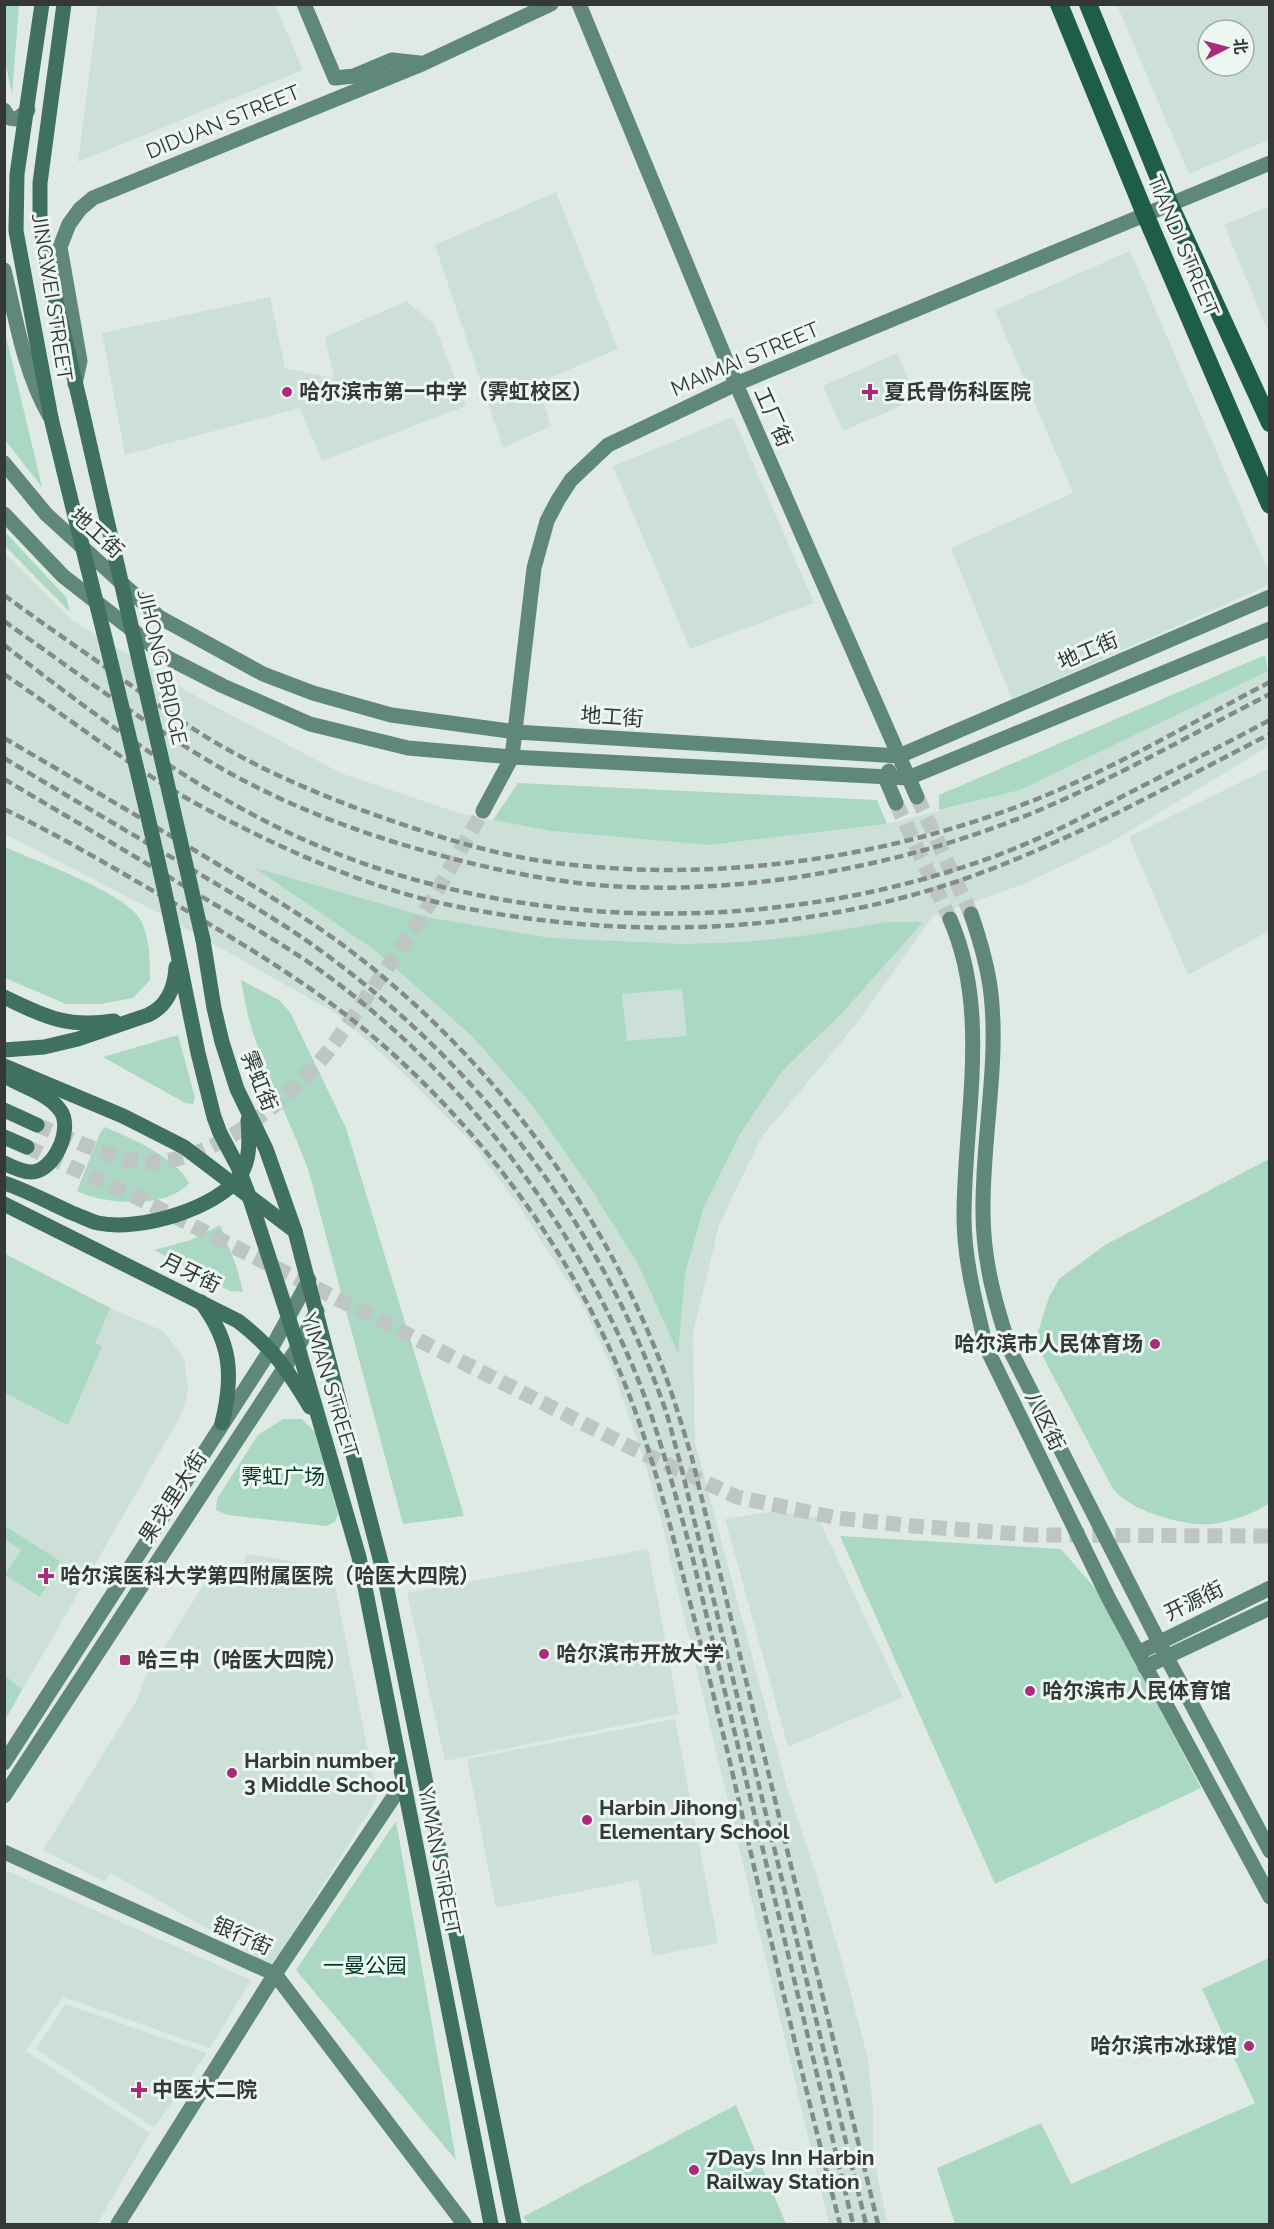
<svg xmlns="http://www.w3.org/2000/svg" width="1274" height="2229" viewBox="0 0 1274 2229" font-family="Raleway,'Noto Sans SC',sans-serif">
<style>
.built{fill:#cde0d8;fill-rule:evenodd}
.green{fill:#aad8c4;fill-rule:evenodd}
.lines{fill:none;stroke-linecap:round;stroke-linejoin:round}
.secondary-tunnel{stroke:#bdc6c2;stroke-width:15;stroke-dasharray:15 8;stroke-linecap:butt}
.secondary{stroke:#608878;stroke-width:15}
.primary{stroke:#3f715e;stroke-width:15}
.highway{stroke:#1e5e48;stroke-width:18}
.rail{stroke:#838a87;stroke-width:4.5;stroke-dasharray:9 4.5;stroke-linecap:butt}
.primary-bridge{stroke:#3f715e;stroke-width:15}
.poi-dot{fill:#aa2b7a;stroke:#ecf7f2;stroke-width:2}
.labels{text-anchor:middle;stroke-width:6;stroke-linejoin:round;paint-order:stroke}
.street-label{font-size:21px;fill:#343836;stroke:#ecf7f2}
.poi-label{font-size:21px;font-weight:bold;fill:#343836;stroke:#ecf7f2;text-anchor:start}
.park-label{font-size:21px;fill:#003726;stroke:#ecf7f2}
</style>
<rect width="100%" height="100%" fill="#dfeae5"/>
<g class="built">
<polygon points="98,5 275,5 303,70 78,162"/>
<path d="M1117 5H1269V140L1189 174ZM1208 30H1244V66H1208Z"/>
<polygon points="556,192 618,349 537,383 551,426 503,448 435,245"/>
<polygon points="1269,206 1269,334 1224,225"/>
<polygon points="1130,251 1269,573 1269,585 1012,699 951,548 1073,493 995,310"/>
<polygon points="270,297 285,368 334,378 325,337 406,301 434,324 466,406 322,461 300,408 125,455 102,333"/>
<polygon points="897,353 917,399 843,431 823,386"/>
<polygon points="733,417 814,603 690,649 613,466"/>
<polygon points="4,552 72,620 199,698 343,774 459,813 551,831 709,845 887,824 1020,790 1269,670 1269,746 1108,844 1024,884 933,916 857,1023 761,1138 719,1225 693,1333 695,1442 787,1787 821,1890 849,1986 868,2059 873,2106 873,2154 887,2220 872,2224 829,2224 660,1516 643,1456 611,1366 581,1302 519,1206 471,1142 403,1073 337,1014 157,912 5,834"/>
<polygon points="1269,768 1269,931 1188,975 1129,837"/>
<polygon points="5,1254 110,1308 163,1331 184,1358 188,1388 183,1412 5,1720"/>
<polygon points="775,1511 818,1518 903,1697 788,1747 725,1519"/>
<polygon points="648,1549 679,1714 445,1761 407,1593"/>
<polygon points="246,1554 318,1565 315,1581 335,1585 377,1796 372,1807 272,1966 111,1873 105,1882 43,1850 138,1698 144,1680 217,1563 243,1568"/>
<polygon points="675,1719 718,1943 653,1956 638,1880 496,1908 467,1759"/>
<polygon points="5,1870 251,1980 210,2048 63,1997 26,2051 150,2133 97,2224 5,2224"/>
<polygon points="65,2004 207,2053 154,2128 36,2049"/>
</g>
<g class="green">
<polygon points="4,5 19,5 12,94 5,61"/>
<polygon points="5,332 42,487 5,440"/>
<polygon points="4,531 66,597 70,612 5,546"/>
<polygon points="1265,655 1268,671 1020,790 939,810 939,795"/>
<polygon points="518,783 877,800 887,824 709,845 551,831 493,820"/>
<path d="M5 847C35 861 128 893 141 921 150 939 150 960 150 980L133 998 100 1004H66L5 978Z"/>
<path d="M255 868 431 918 550 938 682 944 745 942 810 935 888 922H923L844 1011 783 1070 740 1134 703 1209 685 1274 678 1353 638 1264 591 1189 532 1105 473 1037 376 951ZM682 989 687 1036 627 1041 622 994Z"/>
<path d="M241 980 279 1000 290 1012 346 1128 464 1516 403 1524 309 1172C291 1123 266 1076 251 1026 246 1011 244 995 241 980Z"/>
<polygon points="178,1035 195,1098 193,1104 185,1103 103,1057"/>
<path d="M105 1127C131 1138 175 1157 189 1183 167 1209 105 1205 77 1191L100 1133Z"/>
<path d="M1269 1159V1504C1251 1514 1233 1521 1212 1524 1185 1527 1130 1511 1113 1489L1042 1355 1038 1332 1049 1297 1059 1279 1105 1245Z"/>
<polygon points="220,1225 237,1268 243,1292 230,1291 154,1250 191,1240"/>
<polygon points="5,1254 110,1308 95,1343 102,1346 68,1425 5,1393"/>
<polygon points="283,1419 302,1419 315,1432 338,1514 335,1522 326,1526 228,1515 216,1510 217,1499 258,1435"/>
<polygon points="5,1526 60,1561 40,1597 5,1575 21,1550 5,1539"/>
<polygon points="840,1536 1061,1549 1099,1593 1201,1788 995,1884"/>
<polygon points="5,1676 22,1689 5,1720"/>
<polygon points="396,1821 456,2160 296,1970"/>
<polygon points="1269,1958 1269,2224 955,2224 937,2168 1041,2123 1071,2184 1255,2103 1202,1989"/>
<polygon points="736,2105 786,2224 529,2224 523,2217"/>
</g>
<g class="lines">
<g class="secondary-tunnel">
<polyline points="917,797 971,914"/>
<polyline points="896,803 950,919"/>
<path d="M37 1125C68 1137 116 1162 148 1162 211 1163 280 1106 320 1061 338 1040 354 1015 370 992 386 969 402 947 417 924 440 887 461 849 483 811"/>
<polyline points="27,1147 134,1196 634,1449 737,1497 837,1518 914,1526 1032,1535 1270,1536"/>
</g>
<g class="secondary">
<polyline points="304,4 335,78 354,76 392,60 420,63"/>
<polyline points="579,4 736,384 917,797"/>
<polyline points="4,110 9,118 17,119 28,110"/>
<path d="M4 270C16 319 24 371 49 415"/>
<polyline points="75,384 80,361 60,247 69,224 80,209 93,198 422,64 551,4"/>
<polyline points="4,463 46,514 159,617 263,674 313,693 391,715 516,732 899,756 1270,597"/>
<polyline points="4,514 63,576 168,658 223,686 310,724 408,748 512,757 908,778 1270,629"/>
<polyline points="889,771 885,777 896,803"/>
<polyline points="483,811 512,757 534,568 547,521 558,500 571,480 608,445 736,384 1270,163"/>
<path d="M971 914C980 940 988 966 991 994 999 1065 982 1140 983 1212 983 1261 996 1308 1012 1354L1166 1656 1270 1851"/>
<path d="M950 919C991 1012 964 1118 964 1217 964 1260 976 1304 986 1347L1109 1599 1270 1897"/>
<polyline points="1138,1653 1270,1588"/>
<polyline points="1145,1667 1270,1608"/>
<polyline points="4,1763 271,1349 309,1280"/>
<polyline points="4,1796 298,1347 317,1311"/>
<polyline points="4,1852 275,1974 464,2224"/>
<polyline points="118,2224 275,1974 403,1783"/>
</g>
<g class="primary">
<polyline points="42,4 17,174 16,231 51,418"/>
<polyline points="64,4 40,183 40,219 45,255 80,402"/>
<polyline points="173,930 198,1053 214,1117 220,1133 238,1167 249,1196 298,1347 359,1557 491,2224"/>
<polyline points="203,940 214,1008 222,1042 237,1089 266,1149 295,1231 384,1574 514,2224"/>
<path d="M4 997C45 1017 67 1028 114 1021"/>
<path d="M4 1050 44 1047 78 1039 148 1015C167 1006 175 987 176 967"/>
<polyline points="4,1066 123,1116 184,1147 295,1231"/>
<polyline points="4,1110 37,1125"/>
<polyline points="4,1137 27,1147"/>
<path d="M4 1163C12 1167 22 1172 31 1172 54 1172 74 1128 60 1110 48 1093 22 1087 5 1076"/>
<path d="M4 1183C28 1191 50 1203 72 1213 81 1216 89 1221 98 1223 137 1232 219 1209 241 1174 251 1158 249 1137 248 1120"/>
<path d="M4 1204 238 1321C273 1348 287 1369 310 1407"/>
<path d="M201 1302C231 1342 234 1375 222 1423"/>
</g>
<g class="highway">
<polyline points="1059,4 1145,214 1270,505"/>
<polyline points="1088,4 1169,203 1270,423"/>
</g>
<g class="rail">
<path d="M4 595C43 624 83 651 122 679 156 703 189 728 225 748 271 774 320 795 370 813 426 833 483 852 542 861 707 885 887 860 1042 797 1120 765 1195 721 1270 682"/>
<path d="M4 621C77 673 149 727 226 771 278 800 334 823 391 841 452 860 514 875 578 883 723 900 895 869 1030 814 1112 780 1190 735 1270 694"/>
<path d="M4 645C92 713 179 779 279 828 497 935 772 939 998 855 1041 839 1082 818 1123 796 1172 771 1221 746 1270 720"/>
<path d="M4 674C72 720 137 773 210 811 283 849 365 887 445 904 623 942 815 936 986 871 1084 834 1176 782 1270 734"/>
<path d="M4 738C74 779 145 820 214 862 255 887 297 912 336 940 474 1041 586 1182 652 1341 668 1379 680 1419 692 1458L878 2224"/>
<path d="M4 758C64 794 123 829 183 864 231 893 279 920 324 953 481 1068 597 1221 663 1403 670 1422 674 1442 680 1462L866 2224"/>
<path d="M4 779C68 817 131 854 194 892 234 916 275 939 314 966 450 1062 558 1199 626 1351 655 1415 672 1483 691 1551L853 2224"/>
<path d="M4 809C62 837 117 870 172 902 255 951 337 1000 407 1067 493 1148 565 1249 613 1356 643 1423 662 1493 680 1564 697 1628 713 1693 729 1758 765 1914 800 2070 840 2224"/>
</g>
<g class="primary-bridge">
<polyline points="80,402 203,940"/>
<path d="M51 418C92 589 137 759 173 930"/>
</g>
</g>
<g class="poi-dot">
<circle cx="287" cy="392" r="6"/>
<path d="M867 383h6v6h6v6h-6v6h-6v-6h-6v-6h6z"/>
<circle cx="1155" cy="1344" r="6"/>
<path d="M43 1567h6v6h6v6h-6v6h-6v-6h-6v-6h6z"/>
<circle cx="544" cy="1654" r="6"/>
<rect x="119" y="1654" width="12" height="12" rx="3"/>
<circle cx="1030" cy="1691" r="6"/>
<circle cx="232" cy="1773" r="6"/>
<circle cx="587" cy="1820" r="6"/>
<circle cx="1249" cy="2046" r="6"/>
<path d="M136 2081h6v6h6v6h-6v6h-6v-6h-6v-6h6z"/>
<circle cx="694" cy="2170" r="6"/>
</g>
<g class="labels">
<g class="street-label">
<text transform="translate(223 122) rotate(-22)" y="7">DIDUAN STREET</text>
<text transform="translate(1183 246) rotate(67)" y="7">TIANDI STREET</text>
<text transform="translate(52 297) rotate(81)" y="7">JINGWEI STREET</text>
<text transform="translate(745 359) rotate(-23)" y="7">MAIMAI STREET</text>
<text transform="translate(773 417) rotate(66)" y="7">工厂街</text>
<text transform="translate(97 533) rotate(42)" y="7">地工街</text>
<text transform="translate(1088 651) rotate(-23)" y="7">地工街</text>
<text transform="translate(162 667) rotate(77)" y="7">JIHONG BRIDGE</text>
<text transform="translate(612 717) rotate(4)" y="7">地工街</text>
<text transform="translate(259 1081) rotate(68)" y="7">霁虹街</text>
<text transform="translate(191 1273) rotate(26)" y="7">月牙街</text>
<text transform="translate(330 1385) rotate(73)" y="7">YIMAN STREET</text>
<text transform="translate(1045 1421) rotate(64)" y="7">八区街</text>
<text transform="translate(173 1497) rotate(-57)" y="7">果戈里大街</text>
<text transform="translate(1194 1601) rotate(-26)" y="7">开源街</text>
<text transform="translate(439 1861) rotate(79)" y="7">YIMAN STREET</text>
<text transform="translate(242 1936) rotate(24)" y="7">银行街</text>
</g>
<g class="poi-label">
<text x="299" y="399">哈尔滨市第一中学（霁虹校区）</text>
<text x="884" y="399">夏氏骨伤科医院</text>
<text x="1143" y="1351" text-anchor="end">哈尔滨市人民体育场</text>
<text x="60" y="1583">哈尔滨医科大学第四附属医院（哈医大四院）</text>
<text x="556" y="1661">哈尔滨市开放大学</text>
<text x="137" y="1667">哈三中（哈医大四院）</text>
<text x="1042" y="1698">哈尔滨市人民体育馆</text>
<text x="244" y="1768">Harbin number<tspan x="244" dy="24">3 Middle School</tspan></text>
<text x="599" y="1815">Harbin Jihong<tspan x="599" dy="24">Elementary School</tspan></text>
<text x="1237" y="2053" text-anchor="end">哈尔滨市冰球馆</text>
<text x="152" y="2097">中医大二院</text>
<text x="706" y="2165">7Days Inn Harbin<tspan x="706" dy="24">Railway Station</tspan></text>
</g>
<g class="park-label">
<text x="283" y="1484">霁虹广场</text>
<text x="365" y="1973">一曼公园</text>
</g>
</g>
<rect width="1274" height="2229" fill="none" stroke="#343836" stroke-width="12"/>
<g transform="translate(1226 48) rotate(84)"><circle r="28" fill="#ecf7f2" stroke="#a2aba7" stroke-width="1.5"/>
<path d="M0-4.5L10 22L0 15L-10 22Z" fill="#aa2b7a"/>
<text y="-9" font-size="16" font-weight="bold" text-anchor="middle" fill="#343836">北</text>
</g>
</svg>
